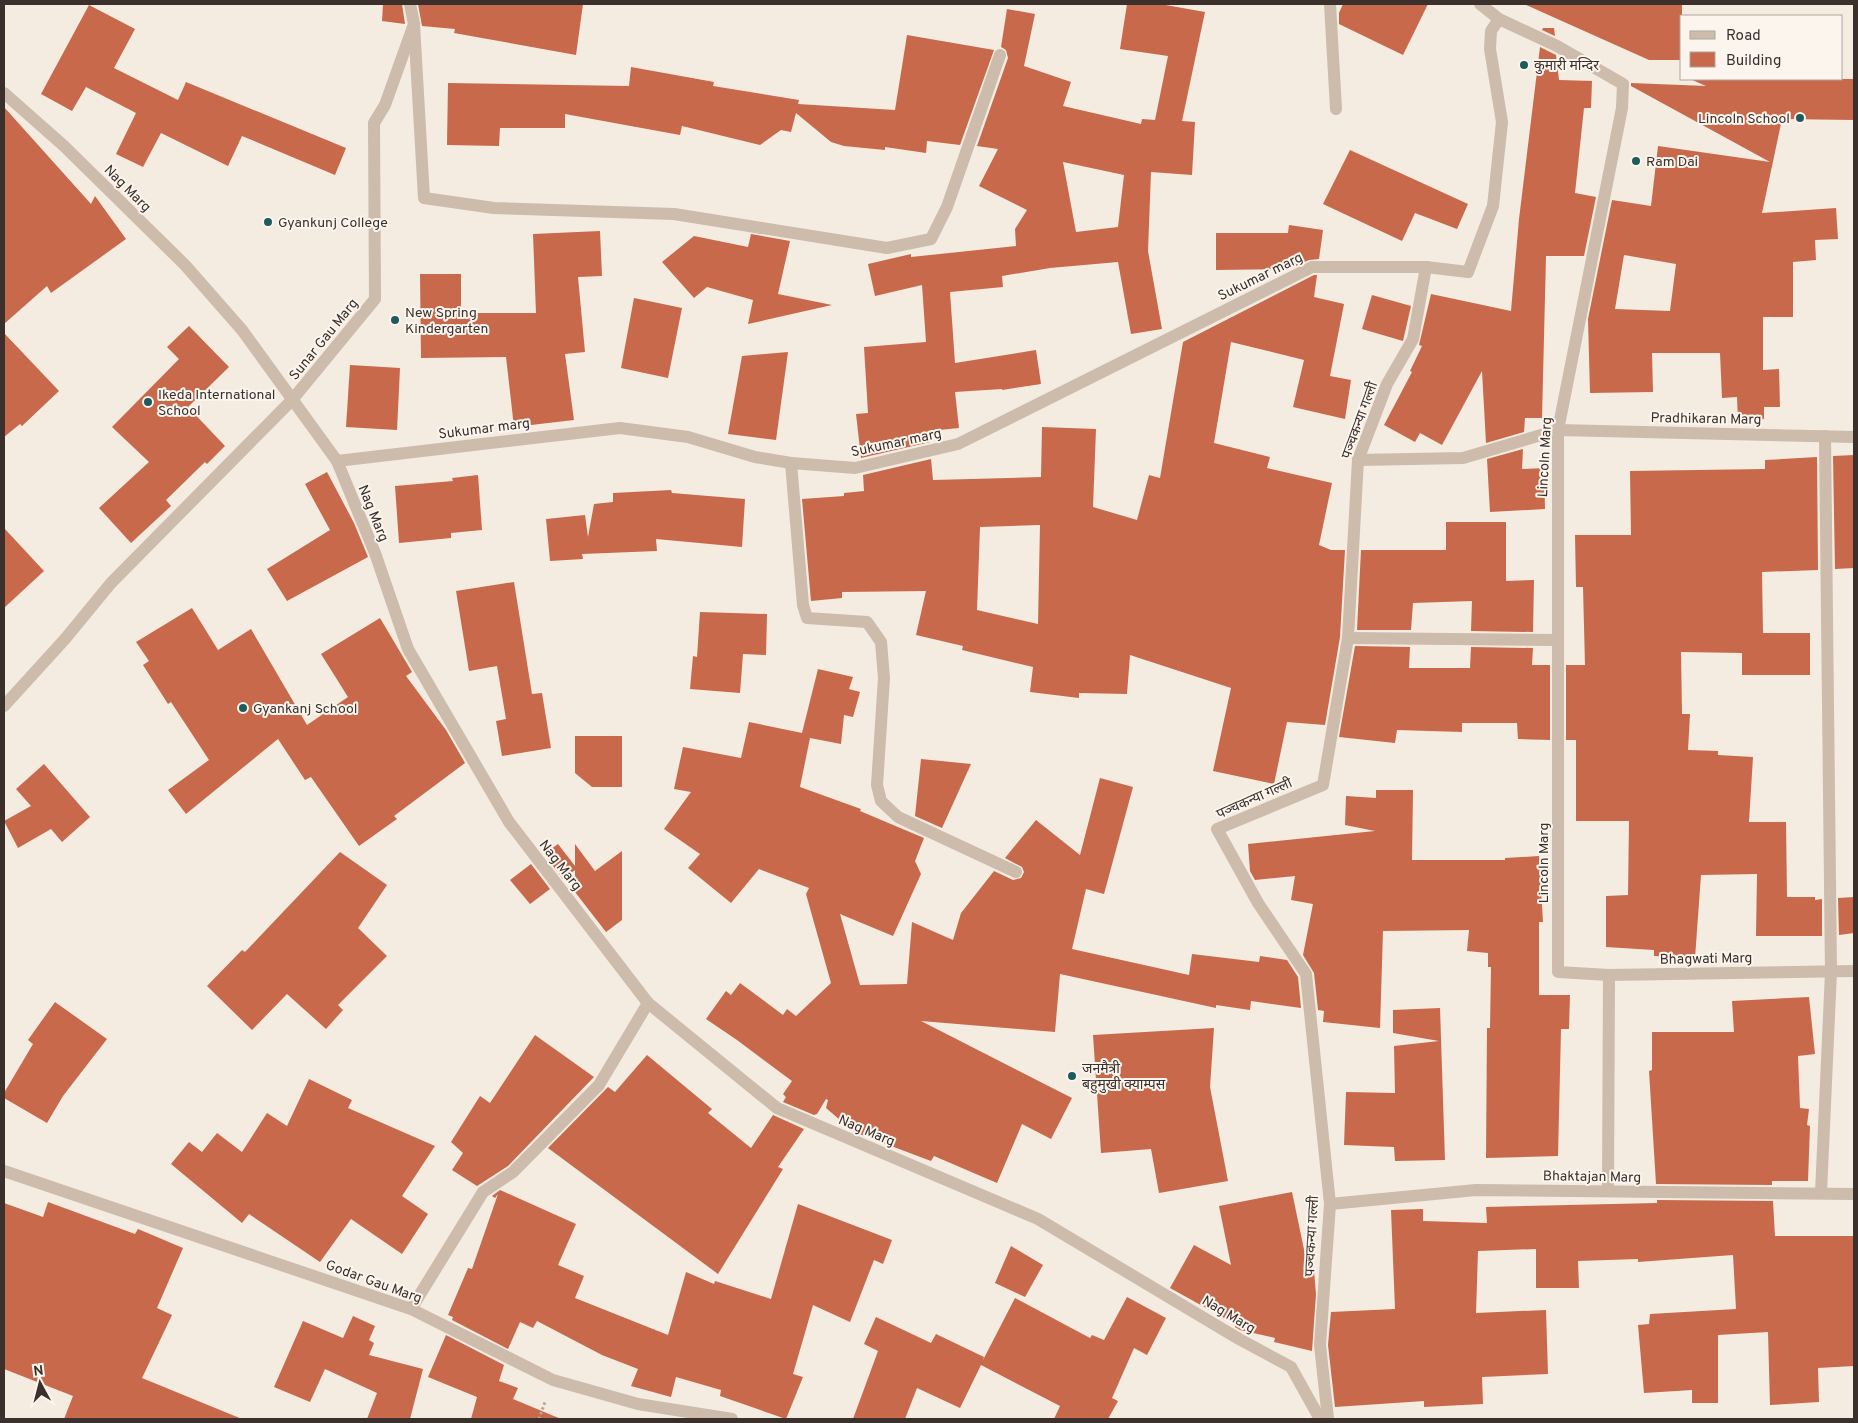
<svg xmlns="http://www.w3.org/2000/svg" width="1858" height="1423" viewBox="0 0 1858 1423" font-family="Overpass,'Noto Sans Devanagari',sans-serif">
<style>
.building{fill:#c8694b;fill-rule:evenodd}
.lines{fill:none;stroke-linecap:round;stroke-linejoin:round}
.path{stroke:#b9a596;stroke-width:3;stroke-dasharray:2.5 2.5;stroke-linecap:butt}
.minor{stroke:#cdbbac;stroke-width:12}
.poi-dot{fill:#1f5a5e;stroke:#fbf5ee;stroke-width:2}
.labels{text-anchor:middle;stroke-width:4;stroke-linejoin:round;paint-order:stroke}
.poi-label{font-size:14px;fill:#3b302b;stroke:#fbf5ee;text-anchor:start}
.street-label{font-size:14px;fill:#3b302b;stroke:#fbf5ee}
</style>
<rect width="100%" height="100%" fill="#f4ebe1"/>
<g class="building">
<polygon points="383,4 402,4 405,24 382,21"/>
<polygon points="418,4 583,4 576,55 454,33 455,29 422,26"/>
<path d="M1127 4H1160L1205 12 1182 121 1195 122 1192 175 1151 172 1148 251 1162 329 1131 334 1118 262 1050 268 1002 276 1003 287 950 292 955 363 1036 350 1041 384 1002 390V389L955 392 959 428 929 431 930 442 861 458 856 414 868 413 864 347 926 342 922 285 875 296 868 264 911 254V257L1016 246 1015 229 1027 210 979 186 998 149 977 146 1008 58 1006 50 1001 47 1007 9 1035 14 1024 66 1071 82 1063 106 1141 124 1142 119 1155 120 1168 56 1120 49ZM1063 162 1124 175 1118 227 1076 232Z"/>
<polygon points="1343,4 1428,4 1403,55 1339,24 1339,13"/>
<polygon points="1524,4 1682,4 1682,60 1649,60"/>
<polygon points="89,5 135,29 114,68 178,100 186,82 346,148 335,175 242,136 228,166 161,133 143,167 116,154 136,113 86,87 72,111 41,94"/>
<polygon points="1543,28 1554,28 1555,36 1542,30"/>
<polygon points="907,35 994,50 960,145 927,141 926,153 885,147 885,150 844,146 831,142 796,113 791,132 781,130 760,145 682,126 680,135 565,114 565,128 500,128 499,146 447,145 448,83 629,86 631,67 714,82 713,86 799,100 798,104 895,110"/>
<polygon points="1540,47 1556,55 1559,80 1592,81 1591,108 1584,108 1575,193 1596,197 1584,256 1546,256 1542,418 1525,418 1524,432 1486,443 1482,371 1442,445 1420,433 1415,442 1384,425 1412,372 1410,371 1422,346 1419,345 1431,294 1511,311 1519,219"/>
<path d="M1690 79H1854V120L1782 119 1762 213 1836 208 1838 239 1815 240 1816 260 1793 262V317H1763V370L1779 369 1780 407H1764V419L1738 421 1737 397 1722 398 1720 353H1652L1653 392 1590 393 1588 319 1612 200 1651 206 1658 146 1770 162 1631 86V83L1706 86ZM1624 255 1676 264 1670 311 1615 309Z"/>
<polygon points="4,107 91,204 95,196 126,239 51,293 47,286 4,324"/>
<polygon points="1350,150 1468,204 1457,229 1415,213 1402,241 1323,204"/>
<polygon points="1289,225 1323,230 1319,259 1309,260 1289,269 1216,270 1216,233 1288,233"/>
<polygon points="600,231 602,276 578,277 585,352 565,354 574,420 514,427 506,357 421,358 420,274 461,274 461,313 536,313 533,234"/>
<polygon points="751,234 790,241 778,294 832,305 748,324 753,300 707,287 694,298 662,262 694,236 748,247"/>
<path d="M1314 275H1317L1314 297 1344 304 1330 376 1351 380 1345 419 1293 407 1304 360 1231 342 1214 443 1270 457 1267 468 1332 483 1319 545 1331 550H1345L1340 637 1325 725 1287 722 1274 784 1213 771 1231 688 1130 655 1127 694 1079 693V698L1030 692 1033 667 962 650 963 646 916 635 926 591 842 592V598L811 601 802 499 844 496V493L864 491 863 475 931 459 933 480 1041 477 1042 427 1096 429 1093 507 1137 520 1149 475 1160 478 1183 342ZM1040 525 1038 624 977 610 980 527Z"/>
<polygon points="1372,295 1411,306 1403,341 1362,329"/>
<polygon points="634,298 682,308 668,378 621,368"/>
<polygon points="189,326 229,367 188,407 225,446 207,464 205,462 166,500 171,506 131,543 99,508 149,462 112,427 179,359 167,347"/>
<polygon points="4,333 59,391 22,426 20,424 4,437"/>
<polygon points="788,352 776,440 728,434 742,356"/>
<polygon points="350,365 400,368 397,430 346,427"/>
<polygon points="1523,449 1522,469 1544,468 1545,509 1490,512 1487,459"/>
<polygon points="1854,455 1854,568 1835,569 1833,456"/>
<polygon points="1817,457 1818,570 1762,572 1763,633 1810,633 1810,675 1742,675 1742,653 1681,652 1682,714 1690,714 1688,750 1718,751 1718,755 1753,757 1749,822 1786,822 1787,897 1815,897 1815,900 1822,899 1822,936 1756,936 1757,874 1701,875 1695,958 1654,956 1654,950 1606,947 1606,896 1628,895 1629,821 1576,821 1576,740 1566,740 1566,665 1585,665 1583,587 1576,587 1575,535 1631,535 1630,471 1765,469 1765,460"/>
<polygon points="327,472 354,523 368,557 287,601 267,569 330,530 305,484"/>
<polygon points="478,475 482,530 451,533 451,538 399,543 395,486 453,481 452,478"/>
<polygon points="671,490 672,493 745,499 742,547 656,539 657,551 582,554 583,559 550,561 546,519 585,515 588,537 594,504 613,502 613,493"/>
<polygon points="1446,522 1506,522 1506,581 1534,580 1533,632 1471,631 1472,601 1413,603 1411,630 1357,630 1361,550 1446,550"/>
<polygon points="4,528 44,571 4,608"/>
<polygon points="514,582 532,694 542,693 551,748 502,756 496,721 506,719 497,666 469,671 456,591"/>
<polygon points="192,608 218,650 251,629 307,725 348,697 321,654 380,618 412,672 406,676 446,730 465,763 394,816 397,819 359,846 311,777 305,780 278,739 186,814 168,790 209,760 171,702 168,704 143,665 149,661 136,642"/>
<polygon points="700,612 767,614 766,655 743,654 740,693 690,689 693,656 697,657"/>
<polygon points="1355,646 1410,647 1409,668 1470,668 1471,647 1533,648 1532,665 1550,665 1550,740 1518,739 1517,723 1462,723 1462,732 1397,730 1395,743 1339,737"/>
<polygon points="818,669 853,677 849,689 860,692 853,717 844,715 841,744 810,738 800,787 861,809 860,811 924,838 915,861 921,874 893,936 840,914 860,985 907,984 912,922 953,940 961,913 994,871 1013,880 1021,878 1024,872 1022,867 1005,858 1036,820 1080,855 1100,778 1133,787 1104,894 1086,889 1072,949 1189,975 1192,954 1259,962 1260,956 1287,960 1298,977 1301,1008 1251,1001 1250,1010 1216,1005 1216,1008 1060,974 1055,1032 921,1021 1072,1098 1051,1139 1022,1124 997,1183 934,1156 931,1161 854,1132 826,1108 828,1100 826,1099 817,1114 814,1115 783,1102 786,1097 783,1094 792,1081 737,1040 706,1019 726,991 731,995 740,983 783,1015 787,1009 796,1016 831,983 806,894 809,888 759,869 731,903 688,868 700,854 664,829 691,792 674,789 683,747 741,758 749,722 802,733"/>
<polygon points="575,736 622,736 622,787 592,787 575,773"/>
<polygon points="921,759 971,764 942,828 915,816"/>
<polygon points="44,764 90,817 62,842 51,829 18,848 4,821 31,806 16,789"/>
<polygon points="1376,790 1413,790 1412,860 1505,860 1505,858 1539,856 1543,922 1539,922 1539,995 1570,995 1569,1029 1561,1029 1558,1156 1486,1158 1487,1028 1490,1028 1491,967 1488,967 1488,953 1467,951 1469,930 1383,931 1380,1028 1323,1022 1324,1011 1318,1010 1314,973 1303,955 1313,904 1291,900 1295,876 1255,880 1250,871 1248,844 1375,831 1345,825 1346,796 1376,798"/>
<polygon points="558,844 575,866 575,844 595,871 622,851 622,920 606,932 575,892 575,870 563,879 544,854"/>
<polygon points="340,852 387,885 358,928 387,956 338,1005 343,1010 326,1029 287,994 252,1030 207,986 242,950 245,952"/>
<polygon points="531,864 550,889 530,904 510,880"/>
<polygon points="1854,897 1854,933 1839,935 1838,898"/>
<polygon points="1809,997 1815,1054 1798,1056 1800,1108 1809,1109 1807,1125 1810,1126 1808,1181 1772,1181 1772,1185 1656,1184 1649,1071 1652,1070 1652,1032 1734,1032 1732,1001"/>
<polygon points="55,1002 107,1039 63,1096 47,1123 4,1098 4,1093 33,1044 28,1040"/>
<polygon points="1440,1008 1445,1160 1395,1161 1394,1147 1344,1145 1346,1092 1395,1093 1394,1046 1439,1041 1393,1033 1393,1010"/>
<polygon points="1214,1028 1210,1087 1228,1181 1159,1193 1151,1149 1101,1153 1093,1035"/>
<polygon points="535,1035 594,1077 508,1166 477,1186 452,1170 463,1153 451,1142 480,1096 490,1103"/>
<polygon points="647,1055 712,1109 708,1113 751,1148 773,1115 804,1129 778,1167 783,1169 718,1274 548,1148 608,1087 615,1092"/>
<polygon points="309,1079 352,1100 348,1108 435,1146 402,1196 428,1214 402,1254 351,1219 320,1262 249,1214 242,1223 171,1164 189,1142 202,1152 217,1133 242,1152 267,1113 287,1126"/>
<polygon points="500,1190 576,1224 558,1265 584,1276 575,1298 668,1335 686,1272 714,1284 715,1281 771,1299 798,1204 892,1240 883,1264 874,1260 850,1322 813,1305 793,1374 803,1377 786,1419 720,1396 721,1390 676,1377 671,1397 631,1386 638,1369 602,1355 537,1321 533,1328 520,1322 508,1349 452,1320 453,1317 448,1315 468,1268 472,1269 498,1194 495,1198 492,1196"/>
<polygon points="1292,1192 1306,1259 1313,1259 1316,1294 1312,1351 1274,1342 1275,1338 1240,1330 1235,1327 1235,1324 1170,1288 1194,1245 1231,1265 1219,1206"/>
<polygon points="1657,1200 1773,1201 1775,1236 1853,1236 1854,1366 1818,1368 1819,1402 1770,1405 1768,1332 1718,1335 1718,1403 1692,1403 1692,1390 1644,1393 1638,1325 1649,1324 1650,1314 1736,1309 1733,1255 1638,1262 1638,1259 1578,1261 1579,1288 1536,1288 1536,1249 1478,1251 1476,1313 1546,1310 1548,1374 1482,1377 1483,1404 1424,1407 1424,1401 1335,1407 1328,1345 1331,1312 1395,1309 1391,1210 1423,1209 1423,1221 1487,1223 1486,1207 1657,1203"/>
<polygon points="48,1202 135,1234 138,1229 183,1248 157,1308 172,1315 142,1378 242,1419 64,1419 73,1396 4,1369 4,1203 43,1217"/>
<polygon points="1011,1246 1043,1265 1025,1297 995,1283"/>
<polygon points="1127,1297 1166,1318 1147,1355 1134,1348 1112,1398 1118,1401 1108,1419 1054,1419 1060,1406 981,1365 960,1408 917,1388 905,1419 853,1419 878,1351 864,1344 876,1317 931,1343 936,1334 984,1357 983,1360 1015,1298 1090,1338 1092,1335 1104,1340"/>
<polygon points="353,1316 375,1326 369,1340 374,1343 369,1355 423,1369 410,1419 367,1419 377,1393 325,1369 310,1402 274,1387 303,1321 343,1338"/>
<polygon points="446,1335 504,1365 499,1381 518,1388 513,1399 561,1419 471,1419 477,1397 428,1377"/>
</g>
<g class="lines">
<polyline class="path" points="539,1419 545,1402"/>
<g class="minor">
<polyline points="1330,4 1336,109"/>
<polyline points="1480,4 1499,19 1557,46 1623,84 1622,108 1558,430 1558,972 1609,975 1854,971"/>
<polyline points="414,24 424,198 494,208 674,214 887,248 931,239 947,207 1000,55"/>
<polyline points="4,93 64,146 185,265 242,330 337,461 375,553 408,649 509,822 648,1003 777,1108 1038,1219 1239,1339 1291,1367 1320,1419"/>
<polyline points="1358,460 1463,458 1558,430 1854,437"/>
<polyline points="337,461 620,428 688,437 755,457 791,463 855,468 958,444 1312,267 1426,267 1468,272 1493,206 1502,122 1490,49 1491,31 1499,19"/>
<polyline points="791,463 803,605 807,618 867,622 881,642 884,678 877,785 881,801 898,817 1016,872"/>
<polyline points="1348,638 1557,640"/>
<polyline points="4,706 65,639 111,583 292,400 375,299 374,123 385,105 414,24 410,4"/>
<polyline points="4,1171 411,1309 553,1380 638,1404 732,1419"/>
<polyline points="1608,1191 1609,975"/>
<polyline points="1821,1193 1831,972 1825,436"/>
<polyline points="1330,1204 1476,1190 1854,1194"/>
<polyline points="411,1309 483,1192 513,1172 599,1085 648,1003"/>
<polyline points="1328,1419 1320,1345 1330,1204 1306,974 1258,903 1217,829 1323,785 1348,638 1358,460 1387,384 1413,339 1426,267"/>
</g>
</g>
<g class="poi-dot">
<circle cx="1524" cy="65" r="5"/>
<circle cx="1800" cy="118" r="5"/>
<circle cx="1636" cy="161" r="5"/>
<circle cx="268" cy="222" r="5"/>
<circle cx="395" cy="320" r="5"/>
<circle cx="148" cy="402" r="5"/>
<circle cx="243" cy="708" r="5"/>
<circle cx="1072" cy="1076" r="5"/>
</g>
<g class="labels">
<g class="poi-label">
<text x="1534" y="70">कुमारी मन्दिर</text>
<text x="1790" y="123" text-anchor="end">Lincoln School</text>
<text x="1646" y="166">Ram Dai</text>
<text x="278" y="227">Gyankunj College</text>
<text x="405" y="317">New Spring<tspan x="405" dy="16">Kindergarten</tspan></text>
<text x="158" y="399">Ikeda International<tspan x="158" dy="16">School</tspan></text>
<text x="253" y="713">Gyankanj School</text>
<text x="1082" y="1073">जनमैत्री<tspan x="1082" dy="16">बहुमुखी क्याम्पस</tspan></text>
</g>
<g class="street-label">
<text transform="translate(128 188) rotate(45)" y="5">Nag Marg</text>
<text transform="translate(1260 276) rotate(-26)" y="5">Sukumar marg</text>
<text transform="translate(323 339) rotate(-51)" y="5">Sunar Gau Marg</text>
<text transform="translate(1706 418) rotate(1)" y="5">Pradhikaran Marg</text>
<text transform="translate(1359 420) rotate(-70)" y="5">पञ्चकन्या गल्ली</text>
<text transform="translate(484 428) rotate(-7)" y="5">Sukumar marg</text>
<text transform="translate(896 442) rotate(-12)" y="5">Sukumar marg</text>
<text transform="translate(1544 457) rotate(-87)" y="5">Lincoln Marg</text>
<text transform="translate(374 513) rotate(68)" y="5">Nag Marg</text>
<text transform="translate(1254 798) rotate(-24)" y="5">पञ्चकन्या गल्ली</text>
<text transform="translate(1543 863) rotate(-90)" y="5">Lincoln Marg</text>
<text transform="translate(561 865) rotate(52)" y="5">Nag Marg</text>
<text transform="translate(1706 958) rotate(-1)" y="5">Bhagwati Marg</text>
<text transform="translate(867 1130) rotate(23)" y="5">Nag Marg</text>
<text transform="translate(1592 1176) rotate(1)" y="5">Bhaktajan Marg</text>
<text transform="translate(1311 1236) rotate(-87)" y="5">पञ्चकन्या गल्ली</text>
<text transform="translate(374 1281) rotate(20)" y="5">Godar Gau Marg</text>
<text transform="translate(1229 1314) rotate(31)" y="5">Nag Marg</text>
</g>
</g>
<rect width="1858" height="1423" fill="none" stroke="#3b302b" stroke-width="10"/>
<rect x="1680" y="15" width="162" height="65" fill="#fbf5ee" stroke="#aea6a0"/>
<rect x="1690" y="31" width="25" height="8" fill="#cdbbac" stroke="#aea6a0"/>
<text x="1726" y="40" font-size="15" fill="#3b302b">Road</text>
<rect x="1690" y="52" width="25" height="15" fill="#c8694b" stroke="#aea6a0"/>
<text x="1726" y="65" font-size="15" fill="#3b302b">Building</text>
<g transform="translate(40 1383) rotate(353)" stroke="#fbf5ee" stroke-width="4" paint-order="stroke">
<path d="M0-4L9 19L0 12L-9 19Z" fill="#3b302b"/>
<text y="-8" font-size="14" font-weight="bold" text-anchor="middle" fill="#3b302b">N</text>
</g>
</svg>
